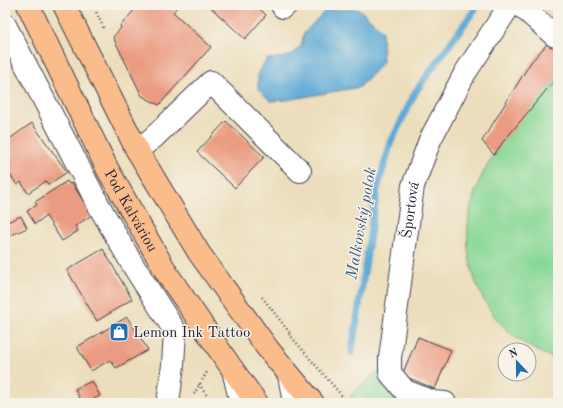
<svg xmlns="http://www.w3.org/2000/svg" width="563" height="408" viewBox="0 0 563 408" font-family="'Old Standard TT',serif">
<style>
.green{fill:#8ad897;stroke:#567d69}
.water{fill:#5eaad6;stroke:#406688}
.lines{fill:none;stroke-linecap:round;stroke-linejoin:round}
.stream{stroke:#5eaad6;stroke-width:7}
.building{fill:#eb9b81}
.minor-casing{stroke:#403e4e;stroke-width:24}
.major-casing{stroke:#403e4e;stroke-width:24}
.path{stroke:#403e4e;stroke-width:2.5;stroke-dasharray:1 3;stroke-linecap:butt}
.minor{stroke:#fff;stroke-width:22}
.major{stroke:#fabc8b;stroke-width:22}
.labels{text-anchor:middle;stroke-width:3;stroke-linejoin:round;paint-order:stroke}
.street-label{font-size:15px;fill:#22223b;stroke:#f7f3e8}
.poi-label{font-size:15px;fill:#22223b;stroke:#f7f3e8;text-anchor:start}
.water-label{font-size:16px;font-style:italic;fill:#3a5879;stroke:#f7f3e8}
</style>
<rect width="100%" height="100%" fill="#f7f3e8"/>
<filter id="ink" filterUnits="userSpaceOnUse"><feTurbulence type="fractalNoise" baseFrequency=".025" numOctaves="2"/><feDisplacementMap in="SourceGraphic" scale="8" xChannelSelector="R" yChannelSelector="G"/><feConvolveMatrix kernelMatrix="1 2 1 2 8 2 1 2 1" color-interpolation-filters="sRGB"/></filter>
<filter id="wash" filterUnits="userSpaceOnUse"><feTurbulence type="fractalNoise" baseFrequency=".012" numOctaves="4" result="noise"/><feDisplacementMap in="SourceGraphic" scale="16" xChannelSelector="R" yChannelSelector="G"/><feGaussianBlur stdDeviation="0.9" result="paint"/><feColorMatrix in="noise" values="0 0 0 0 0 0 0 0 0 0 0 0 0 0 0 0 0 1.4 0 .05"/><feComposite in="paint" operator="in"/></filter>
<g filter="url(#wash)">
<rect width="100%" height="100%" fill="#ecdebc"/>
<g class="green">
<path d="M558 76V359C527 350 500 329 484 300 460 256 463 207 488 164 506 132 534 104 558 76Z"/>
<polygon points="377,372 403,403 356,403 350,396"/>
</g>
<polygon class="water" points="359,9 382,30 383,62 360,87 287,100 270,101 258,89 258,72 267,59 287,57 292,54 301,46 304,33 326,10"/>
<g class="lines">
<polyline class="stream" points="352,352 377,189 391,142 416,91 478,5"/>
</g>
<g id="blocks">
<g class="building">
<polygon points="139,5 179,5 173,12 211,47 159,105 142,96 113,37 121,28 120,26"/>
<polygon points="208,5 256,5 266,15 245,39"/>
<polygon points="558,32 558,76 503,142 494,155 482,141 531,62"/>
<polygon points="226,121 264,157 235,188 197,152"/>
<polygon points="32,123 67,172 48,185 46,181 28,193 21,182 17,185 5,167 5,142"/>
<polygon points="67,181 69,184 72,183 92,215 75,226 78,231 62,241 46,216 35,224 27,211 37,205 35,202"/>
<polygon points="21,216 27,228 5,238 5,223"/>
<polygon points="103,249 132,299 97,321 67,270"/>
<polygon points="127,317 148,350 116,368 110,360 91,371 77,347"/>
<polygon points="418,337 451,350 435,389 402,375"/>
<polygon points="92,381 100,396 86,403 82,403 75,389"/>
</g>
</g>
</g>
<g filter="url(#ink)">
<use href="#blocks" fill-opacity="0" stroke="#403e4e" stroke-width="1"/>
<g class="lines">
<defs>
<g id="minor">
<polyline points="520,5 555,36"/>
<polyline points="283,7 286,5"/>
<polyline points="5,25 99,206 134,267 175,331 173,365 168,403"/>
<polyline points="137,150 153,138 211,82 300,171"/>
<polyline points="233,370 241,403"/>
<polyline points="289,375 293,397 292,403"/>
<path id="s1" d="M445 403 434 402 405 391 390 373V358L413 186 430 140 465 73 510 5"/>
</g>
<g id="major">
<path id="s2" d="M28 5 108 170 168 275 233 370 257 403"/>
<polyline points="64,5 137,150 199,253 268,349 313,403"/>
</g>
</defs>
<use href="#minor" class="minor-casing"/>
<use href="#major" class="major-casing"/>
<g class="path">
<polyline points="93,5 104,29"/>
<polyline points="262,297 290,333"/>
<polyline points="289,334 348,403"/>
<polyline points="199,384 212,403"/>
<polyline points="194,394 207,372"/>
</g>
<use href="#minor" class="minor"/>
<use href="#major" class="major"/>
</g>
</g>
<defs>
<symbol id="shop-square" viewBox="-11 -11 22 22"><rect x="-9" y="-9" width="18" height="18" rx="4" fill="#1f6fb2" stroke="#f7f3e8"/><path d="M-5-2.5h2.3a2.7 3.5 0 0 1 5.4 0H5L5.5 6h-11ZM-1.5-2.5h3a1.5 2.3 0 0 0-3 0Z" fill="#fff"/></symbol>
</defs>
<g fill-rule="evenodd">
<use href="#shop-square" x="108" y="321" width="22" height="22"/>
</g>
<g class="labels">
<g class="street-label">
<text dy="5" stroke="none"><textPath href="#s2" startOffset="230">Pod Kalváriou</textPath></text>
<text dy="5" stroke="none"><textPath href="#s1" startOffset="230">Športová</textPath></text>
</g>
<g class="poi-label">
<text x="133" y="337">Lemon Ink Tattoo</text>
</g>
<g class="water-label">
<text transform="translate(360 223) rotate(-80)" y="6">Malkovský potok</text>
</g>
</g>
<rect width="563" height="408" fill="none" stroke="#f7f3e8" stroke-width="20"/>
<g transform="translate(517 362) rotate(338)"><circle r="19" fill="#f7f3e8" stroke="#a29fa3"/>
<path d="M0-3L7 15L0 10L-7 15Z" fill="#1f6fb2"/>
<text y="-6" font-size="11" font-weight="bold" text-anchor="middle" fill="#22223b">N</text>
</g>
</svg>
